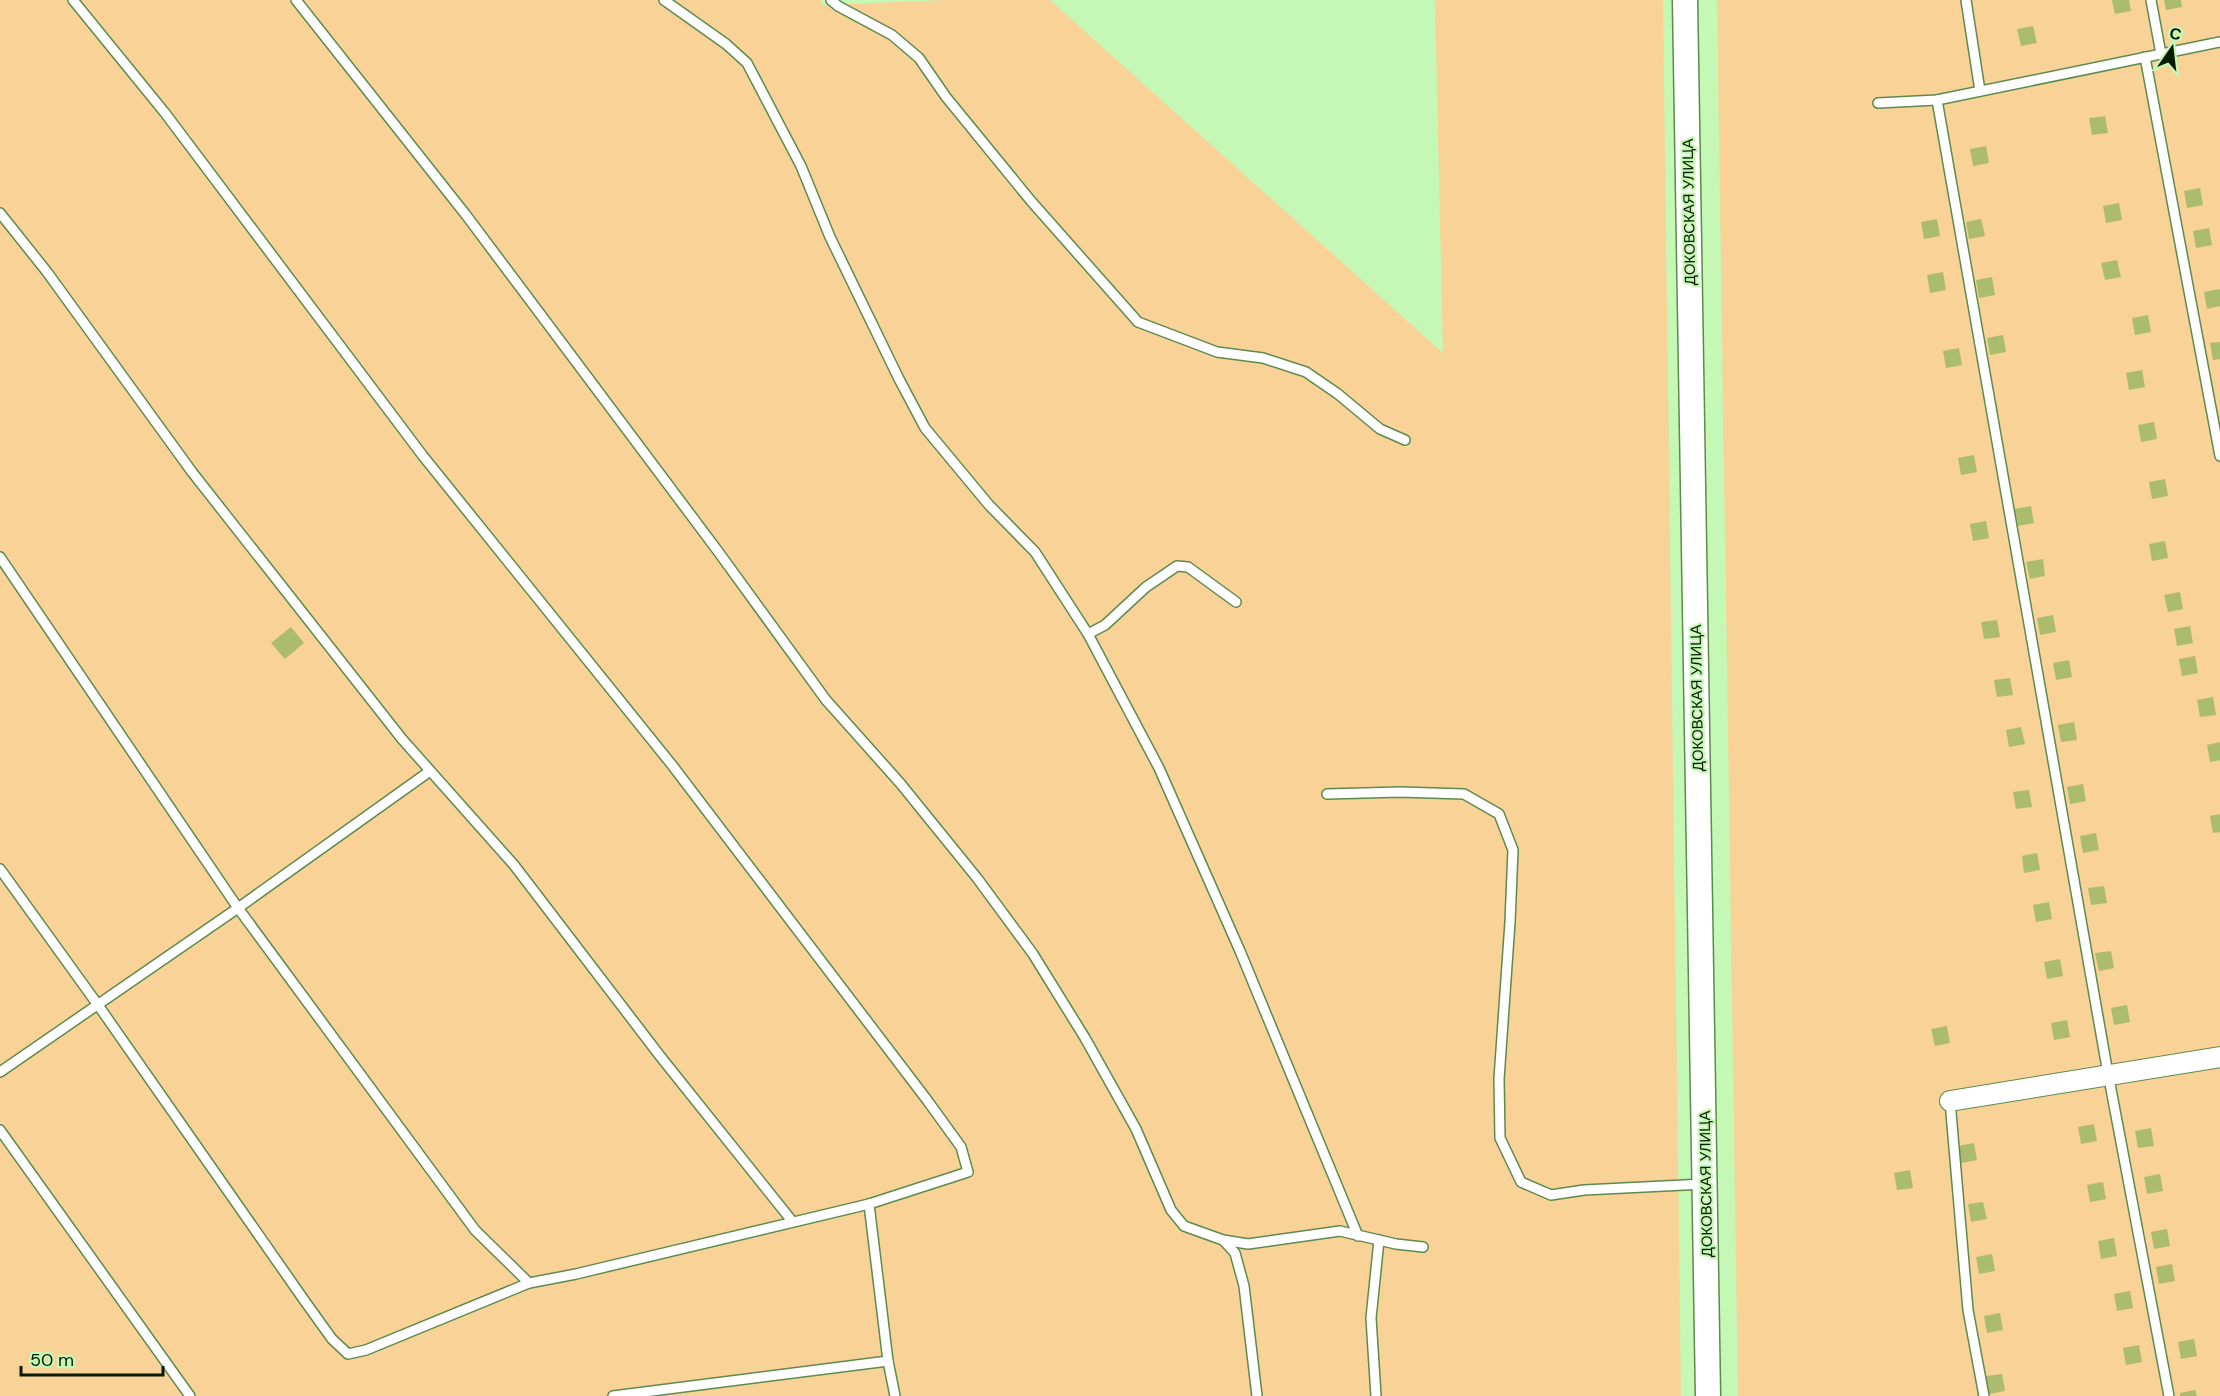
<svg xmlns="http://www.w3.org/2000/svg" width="2220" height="1396" viewBox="0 0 2220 1396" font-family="'DM Sans',sans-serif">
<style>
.green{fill:#f8d296}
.building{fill:#acbc6f}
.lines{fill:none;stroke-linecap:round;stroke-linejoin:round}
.service-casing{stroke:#5c8b4d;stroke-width:12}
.minor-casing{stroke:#5c8b4d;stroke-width:22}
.tertiary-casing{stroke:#5c8b4d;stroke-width:27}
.service{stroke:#fff;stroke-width:9}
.minor{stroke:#fff;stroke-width:20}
.tertiary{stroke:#fff;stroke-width:24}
.labels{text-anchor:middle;stroke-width:4.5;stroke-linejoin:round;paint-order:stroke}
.street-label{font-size:15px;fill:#081b03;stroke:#c5f8b5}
</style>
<rect width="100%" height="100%" fill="#c5f8b5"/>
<g class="green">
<polygon points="0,0 821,0 822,5 946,0 1050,0 1443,353 1435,0 1663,0 1681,1396 0,1396"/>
<polygon points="1717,0 2220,0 2220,1396 1738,1396"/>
</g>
<g class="building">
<polygon points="2112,0 2129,0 2131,11 2115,14"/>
<polygon points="2164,0 2181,0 2182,7 2166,10"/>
<polygon points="2033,26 2037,43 2021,46 2017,29"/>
<polygon points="2105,116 2108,133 2092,135 2089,118"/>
<polygon points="1986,146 1989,163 1973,166 1970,149"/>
<polygon points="2200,188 2203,205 2187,208 2184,191"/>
<polygon points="2119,203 2122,220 2106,223 2103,206"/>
<polygon points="1937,219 1940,236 1924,239 1921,222"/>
<polygon points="1981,219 1985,236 1969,239 1966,222"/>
<polygon points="2209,228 2212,245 2196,248 2193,231"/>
<polygon points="2117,260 2121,277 2105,280 2101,263"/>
<polygon points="1943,272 1946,290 1930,293 1927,275"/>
<polygon points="1992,277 1995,295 1979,298 1976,280"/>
<polygon points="2220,289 2220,306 2207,309 2204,292"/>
<polygon points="2148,315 2151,332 2135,335 2132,318"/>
<polygon points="2003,335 2006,352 1990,355 1987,338"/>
<polygon points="2220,342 2220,359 2213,360 2210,343"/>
<polygon points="1959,348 1962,365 1946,368 1943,351"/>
<polygon points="2142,370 2145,387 2129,390 2126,373"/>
<polygon points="2154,422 2157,439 2141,442 2138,425"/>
<polygon points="1974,455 1977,472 1961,475 1958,458"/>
<polygon points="2165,479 2168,496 2152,499 2149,482"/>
<polygon points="2031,506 2034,523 2018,526 2015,509"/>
<polygon points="1986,521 1989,538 1973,541 1970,524"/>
<polygon points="2165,541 2168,558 2152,561 2149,544"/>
<polygon points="2043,559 2045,576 2030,579 2026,562"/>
<polygon points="2180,592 2183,609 2168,612 2164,595"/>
<polygon points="2053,615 2056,632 2040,635 2037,618"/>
<polygon points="1997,620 2000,637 1984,639 1981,622"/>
<polygon points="2190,626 2193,643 2177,646 2174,629"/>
<polygon points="291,627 304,643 285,659 271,643"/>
<polygon points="2195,656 2198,673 2182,676 2179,659"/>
<polygon points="2069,660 2072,677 2056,680 2053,663"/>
<polygon points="2010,678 2013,695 1997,697 1994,680"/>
<polygon points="2213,697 2216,715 2200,717 2197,700"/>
<polygon points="2074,722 2077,740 2061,742 2058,725"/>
<polygon points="2021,727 2025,744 2009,747 2006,730"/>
<polygon points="2220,742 2220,760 2210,762 2207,745"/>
<polygon points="2083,784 2086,801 2070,804 2067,787"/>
<polygon points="2029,790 2032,807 2016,809 2013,792"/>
<polygon points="2220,814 2220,832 2213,833 2210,816"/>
<polygon points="2096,833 2099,850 2083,853 2080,836"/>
<polygon points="2037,853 2040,870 2024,873 2022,856"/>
<polygon points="2104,886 2107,903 2091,905 2088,888"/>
<polygon points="2049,902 2052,919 2036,922 2033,905"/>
<polygon points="2111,951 2114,968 2099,971 2095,953"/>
<polygon points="2060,959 2063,976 2047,979 2044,962"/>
<polygon points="2127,1005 2130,1022 2114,1025 2111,1008"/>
<polygon points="2067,1020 2070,1037 2054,1040 2051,1023"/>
<polygon points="1947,1026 1950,1043 1935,1046 1931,1029"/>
<polygon points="2094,1124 2097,1141 2081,1144 2078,1127"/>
<polygon points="2151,1128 2154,1146 2138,1148 2135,1131"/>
<polygon points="1974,1143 1977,1160 1961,1163 1958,1146"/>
<polygon points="1910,1170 1913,1188 1897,1190 1894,1173"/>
<polygon points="2160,1174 2163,1191 2147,1194 2144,1177"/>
<polygon points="2103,1182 2106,1199 2090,1202 2087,1185"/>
<polygon points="1983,1202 1987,1219 1971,1222 1968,1204"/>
<polygon points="2167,1229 2170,1246 2154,1249 2151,1232"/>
<polygon points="2114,1238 2117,1256 2101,1259 2098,1241"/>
<polygon points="1992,1254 1995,1271 1979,1274 1976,1257"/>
<polygon points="2172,1264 2175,1281 2159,1284 2156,1267"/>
<polygon points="2130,1291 2133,1308 2117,1311 2114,1294"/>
<polygon points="2000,1313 2003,1330 1987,1333 1984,1316"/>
<polygon points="2194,1339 2197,1356 2181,1359 2178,1342"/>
<polygon points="2139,1345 2142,1362 2126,1365 2123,1348"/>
<polygon points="2002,1374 2005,1391 1989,1394 1986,1376"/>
<polygon points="2195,1390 2197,1396 2180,1396 2180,1393"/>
</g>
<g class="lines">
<defs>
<g id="service">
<polyline points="296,0 466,215 717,550 826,700 900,783 977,878 1033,954 1085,1038 1136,1129 1171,1210 1184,1226 1223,1240 1235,1253 1244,1286 1257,1396"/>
<polyline points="664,0 726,44 747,63 801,166 830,237 899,379 925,428 989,505 1035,552 1088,634 1159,768 1240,951 1358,1236"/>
<polyline points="831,0 838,6 892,35 919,58 946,97 1031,201 1138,322 1217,352 1263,358 1306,372 1338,394 1380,429 1405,440"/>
<polyline points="1966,0 1980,91"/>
<polyline points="2151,0 2161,54"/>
<polyline points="2145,57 2220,456"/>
<polyline points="1937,100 2107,1068 2169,1396"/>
<polyline points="1878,103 1937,100 2220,42"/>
<polyline points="0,213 47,272 192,472 402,739 514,865 660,1056 792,1221"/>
<polyline points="0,557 238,908 475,1230 529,1283"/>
<polyline points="1088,634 1105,625 1146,587 1177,566 1188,567 1236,602"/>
<polyline points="1327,794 1400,792 1464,794 1499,814 1513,850 1510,922 1499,1079 1500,1138 1521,1182 1551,1195 1584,1190 1704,1184"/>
<polyline points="0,869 98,1005 304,1300 332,1339 348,1354 366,1350 529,1283 576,1274 869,1204 968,1172 961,1147 927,1100 672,765 423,456 165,113 73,0"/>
<polyline points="0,1072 238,908 430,771"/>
<polyline points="1950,1101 1968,1310 1984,1396"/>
<polyline points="0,1130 190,1396"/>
<polyline points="869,1204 888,1361 895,1396"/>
<polyline points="1223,1240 1248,1244 1340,1231 1396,1244 1423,1247"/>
<polyline points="613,1396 888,1361"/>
<polyline points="1376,1396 1371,1318 1379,1240"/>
</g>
<polyline id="minor" points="1950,1101 2220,1057"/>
<polyline id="tertiary" points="1685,0 1708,1396"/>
</defs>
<use href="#service" class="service-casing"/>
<use href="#minor" class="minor-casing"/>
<use href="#tertiary" class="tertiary-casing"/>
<use href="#service" class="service"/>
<use href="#minor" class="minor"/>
<use href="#tertiary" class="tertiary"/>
</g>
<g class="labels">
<g class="street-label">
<text transform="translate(1689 212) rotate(-91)" y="5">ДОКОВСКАЯ УЛИЦА</text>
<text transform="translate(1697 698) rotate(-91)" y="5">ДОКОВСКАЯ УЛИЦА</text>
<text transform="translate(1706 1184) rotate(-91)" y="5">ДОКОВСКАЯ УЛИЦА</text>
</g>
</g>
<g transform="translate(2172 48) rotate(14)" stroke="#c5f8b5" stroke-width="4.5" paint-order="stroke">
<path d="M0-4.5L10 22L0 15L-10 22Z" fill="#081b03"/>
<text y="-9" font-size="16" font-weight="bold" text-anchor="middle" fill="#081b03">С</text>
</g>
<path d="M21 1366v9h142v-9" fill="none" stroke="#081b03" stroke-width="3"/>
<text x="30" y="1366" font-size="18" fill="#081b03" stroke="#c5f8b5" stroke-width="4.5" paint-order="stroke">50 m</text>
</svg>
